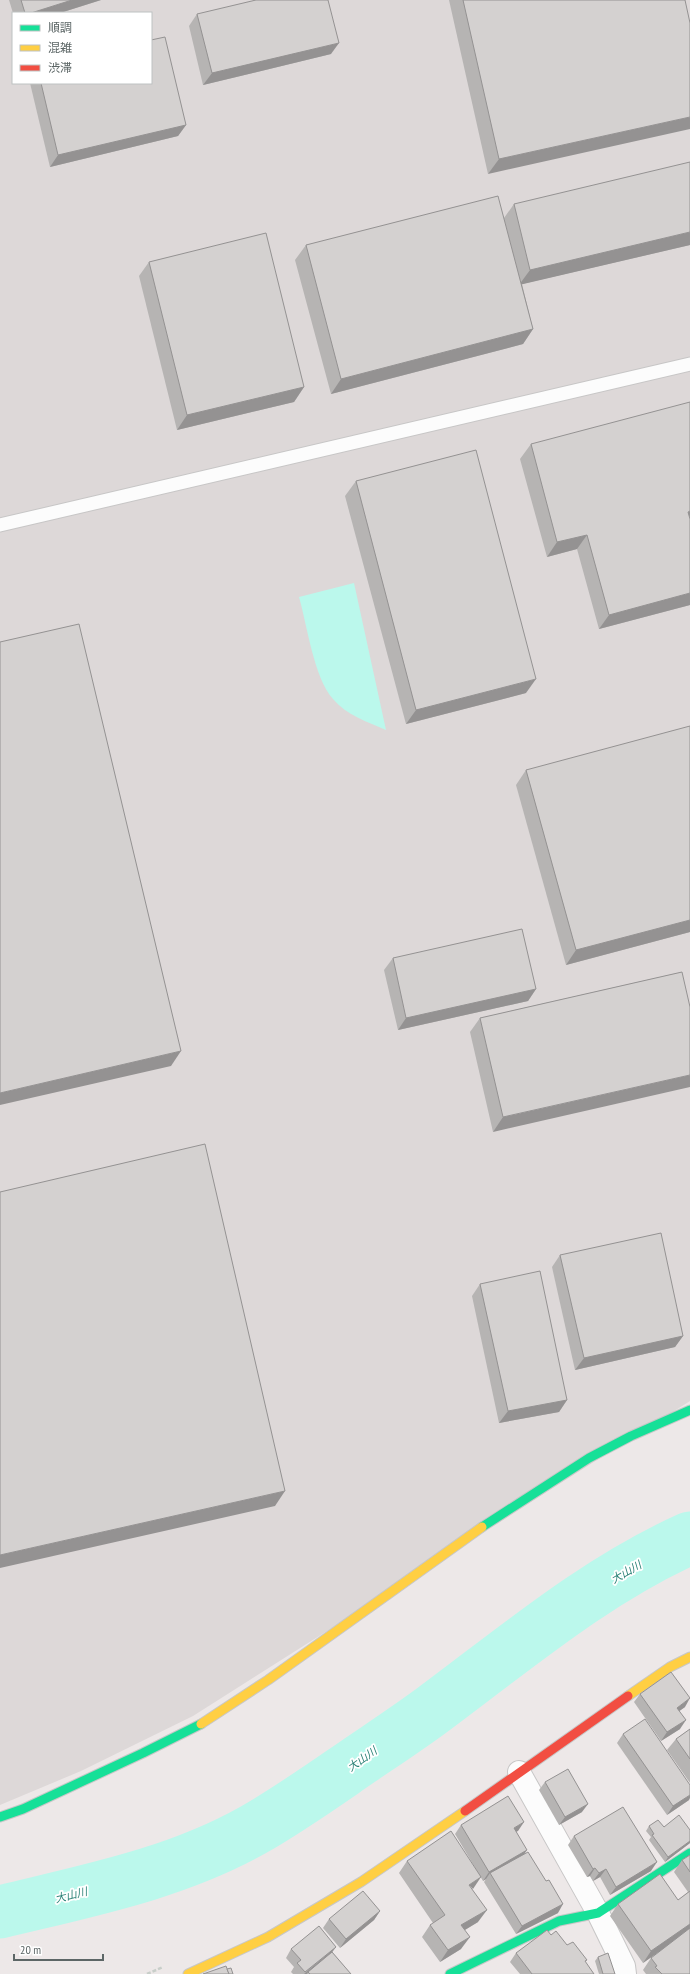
<svg xmlns="http://www.w3.org/2000/svg" width="690" height="1974" viewBox="0 0 690 1974" font-family="'PT Sans Narrow','Noto Sans JP',sans-serif">
<style>
.industrial{fill:#ddd8d8;fill-rule:evenodd}
.water{fill:#bbf8ec}
.lines{fill:none;stroke-linecap:round;stroke-linejoin:round}
.river{stroke:#bbf8ec;stroke-width:53}
.lane-casing{stroke:#c7c6c6;stroke-width:15}
.street-casing{stroke:#c7c6c6;stroke-width:24}
.fast-casing{stroke:#c7c7c7;stroke-width:11}
.slow-casing{stroke:#c7c7c7;stroke-width:11}
.jam-casing{stroke:#c7c7c7;stroke-width:11}
.path{stroke:#c8cec9;stroke-width:2.5;stroke-dasharray:4 2;stroke-linecap:butt}
.lane{stroke:#fcfcfc;stroke-width:13}
.street{stroke:#fcfcfc;stroke-width:22}
.fast{stroke:#16e098;stroke-width:9}
.slow{stroke:#ffcf43;stroke-width:9}
.jam{stroke:#f24e42;stroke-width:9}
.wall{fill:#b6b4b3}
.shaded-wall{fill:#949292}
.building{fill:#d4d1d0;stroke:#949292}
.labels{text-anchor:middle;stroke-width:3.5;stroke-linejoin:round;paint-order:stroke}
.water-label{font-size:11px;font-style:italic;fill:#2c8277;stroke:#fff}
</style>
<rect width="100%" height="100%" fill="#ede8e8"/>
<path class="industrial" d="M0 0H690V1401L193 1716 81 1771 0 1805ZM13 13H151V83H13Z"/>
<path class="water" d="M354 583 386 730C368 722 346 715 333 699 314 678 307 625 299 597Z"/>
<g class="lines">
<path class="river" d="M0 1912C86 1891 175 1874 253 1830 290 1809 325 1784 360 1760 385 1743 411 1726 435 1708 517 1647 596 1580 690 1538"/>
<defs>
<polyline id="lane" points="0,525 690,364"/>
<polyline id="street" points="519,1772 598,1913 624,1966 625,1974"/>
<g id="fast">
<polyline points="482,1527 589,1458 631,1436 690,1410"/>
<polyline points="0,1817 23,1809 143,1753 201,1724"/>
<polyline points="450,1974 559,1921 598,1913 690,1853"/>
</g>
<g id="slow">
<polyline points="628,1696 670,1667 690,1657"/>
<polyline points="201,1724 268,1680 482,1527"/>
<polyline points="188,1974 268,1937 361,1882 465,1811"/>
</g>
<polyline id="jam" points="465,1811 628,1696"/>
</defs>
<use href="#lane" class="lane-casing"/>
<use href="#street" class="street-casing"/>
<use href="#fast" class="fast-casing"/>
<use href="#slow" class="slow-casing"/>
<use href="#jam" class="jam-casing"/>
<polyline class="path" points="147,1974 163,1967"/>
<use href="#lane" class="lane"/>
<use href="#street" class="street"/>
<use href="#fast" class="fast"/>
<use href="#slow" class="slow"/>
<use href="#jam" class="jam"/>
</g>
<g class="wall">
<polygon points="9,0 101,0 60,13 13,13"/>
<polygon points="449,0 685,0 488,174"/>
<polygon points="197,14 331,54 203,85 189,26"/>
<polygon points="30,83 151,83 186,125 178,136 50,167"/>
<polygon points="514,204 690,245 522,284 533,329 523,344 331,394 295,260 306,245 504,218"/>
<polygon points="149,262 304,387 294,402 177,430 139,276"/>
<polygon points="531,444 690,605 599,629 577,549 547,557 520,459"/>
<polygon points="356,481 526,693 406,724 345,496"/>
<polygon points="526,770 690,932 566,965 516,785"/>
<polygon points="393,958 536,989 528,1001 398,1030 384,970"/>
<polygon points="682,972 493,1132 470,1032 480,1018"/>
<polygon points="560,1255 683,1336 675,1347 575,1370 552,1267"/>
<polygon points="480,1284 567,1400 559,1412 499,1423 472,1296"/>
<polygon points="640,1694 685,1707 679,1711 680,1729 661,1741 634,1702"/>
<polygon points="690,1729 690,1783 667,1750 676,1739"/>
<polygon points="623,1734 689,1800 667,1815 617,1743"/>
<polygon points="545,1782 582,1812 559,1825 539,1790"/>
<polygon points="461,1825 518,1831 516,1831 525,1854 558,1913 516,1934 484,1882 486,1879 483,1881 455,1834"/>
<polygon points="649,1826 664,1827 690,1830 690,1843 665,1862 649,1840 651,1837 646,1831"/>
<polygon points="574,1836 651,1871 610,1895 600,1877 593,1881 590,1876 587,1877 568,1845"/>
<polygon points="690,1855 690,1974 646,1974 643,1970 651,1958 661,1950 643,1963 610,1916 618,1904 678,1900 688,1892 674,1872 682,1860"/>
<polygon points="407,1861 472,1889 478,1922 465,1930 461,1949 440,1962 422,1937 430,1925 433,1923 399,1873"/>
<polygon points="380,1911 374,1920 340,1948 323,1928 329,1919"/>
<polygon points="551,1935 567,1945 587,1960 585,1962 594,1974 520,1974 510,1962 516,1953"/>
<polygon points="336,1947 332,1952 351,1974 293,1974 291,1972 294,1967 286,1958 291,1949"/>
<polygon points="598,1957 615,1974 599,1974 595,1961"/>
</g>
<g class="shaded-wall">
<polygon points="72,0 101,0 60,13 31,13"/>
<polygon points="339,43 331,54 203,85 212,73"/>
<polygon points="690,117 690,129 488,174 499,159"/>
<polygon points="186,125 178,136 50,167 58,155"/>
<polygon points="690,232 690,245 519,285 530,270"/>
<polygon points="533,329 523,344 331,394 341,379"/>
<polygon points="304,387 294,402 177,430 187,415"/>
<polygon points="690,511 690,523 688,512"/>
<polygon points="587,535 577,549 547,557 557,542"/>
<polygon points="690,593 690,605 599,629 609,615"/>
<polygon points="536,679 526,693 406,724 416,710"/>
<polygon points="690,920 690,932 566,965 576,950"/>
<polygon points="536,989 528,1001 398,1030 406,1018"/>
<polygon points="181,1051 171,1066 0,1105 0,1093"/>
<polygon points="690,1075 690,1087 493,1132 503,1117"/>
<polygon points="683,1336 675,1347 575,1370 584,1358"/>
<polygon points="567,1400 559,1412 499,1423 508,1411"/>
<polygon points="285,1491 275,1506 0,1568 0,1555"/>
<polygon points="690,1698 685,1707 671,1717 677,1708"/>
<polygon points="686,1720 680,1729 661,1741 667,1732"/>
<polygon points="690,1795 690,1798 689,1800 667,1815 673,1806"/>
<polygon points="588,1804 582,1812 559,1825 565,1817"/>
<polygon points="524,1822 518,1831 508,1836 514,1828"/>
<polygon points="690,1841 690,1843 665,1862 668,1857"/>
<polygon points="527,1850 521,1859 490,1873 486,1879 483,1881 489,1872"/>
<polygon points="657,1862 651,1871 610,1895 616,1887"/>
<polygon points="595,1868 590,1876 587,1877 593,1869"/>
<polygon points="606,1869 600,1877 593,1881 599,1873"/>
<polygon points="481,1877 473,1889 469,1885"/>
<polygon points="563,1904 558,1913 516,1934 522,1926"/>
<polygon points="487,1910 478,1922 453,1937 461,1925"/>
<polygon points="380,1911 374,1920 340,1948 346,1939"/>
<polygon points="690,1924 690,1930 643,1963 651,1951"/>
<polygon points="470,1937 461,1949 440,1962 448,1950"/>
<polygon points="336,1947 330,1955 308,1972 307,1974 304,1974"/>
</g>
<g class="building">
<polygon points="21,0 72,0 31,13 25,13"/>
<polygon points="256,0 328,0 339,43 212,73 197,14"/>
<polygon points="463,0 685,0 690,23 690,117 499,159"/>
<polygon points="165,37 186,125 58,155 41,83 151,83 151,40"/>
<polygon points="690,162 690,232 530,270 514,204"/>
<polygon points="498,196 533,329 341,379 306,245"/>
<polygon points="266,233 304,387 187,415 149,262"/>
<polygon points="690,402 690,511 688,512 690,519 690,593 609,615 587,535 557,542 531,444"/>
<polygon points="476,450 536,679 416,710 356,481"/>
<polygon points="79,624 181,1051 0,1093 0,642"/>
<polygon points="690,726 690,920 576,950 526,770"/>
<polygon points="522,929 536,989 406,1018 393,958"/>
<polygon points="682,972 690,1007 690,1075 503,1117 480,1018"/>
<polygon points="205,1144 285,1491 0,1555 0,1192"/>
<polygon points="661,1233 683,1336 584,1358 560,1255"/>
<polygon points="540,1271 567,1400 508,1411 480,1284"/>
<polygon points="671,1672 690,1698 677,1708 686,1720 667,1732 640,1694"/>
<polygon points="645,1719 690,1785 690,1795 673,1806 623,1734"/>
<polygon points="690,1729 690,1759 676,1739"/>
<polygon points="568,1769 588,1804 565,1817 545,1782"/>
<polygon points="508,1796 524,1822 514,1828 527,1850 489,1872 461,1825"/>
<polygon points="623,1807 657,1862 616,1887 606,1869 599,1873 595,1868 593,1869 574,1836"/>
<polygon points="679,1815 690,1830 690,1841 668,1857 652,1835 654,1834 649,1826 658,1820 664,1827"/>
<polygon points="451,1831 481,1877 469,1885 487,1910 461,1925 470,1937 448,1950 430,1925 445,1915 407,1861"/>
<polygon points="528,1852 546,1881 549,1880 563,1904 522,1926 490,1873"/>
<polygon points="690,1855 690,1872 682,1860"/>
<polygon points="660,1874 678,1900 690,1891 690,1924 651,1951 618,1904"/>
<polygon points="363,1891 380,1911 346,1939 329,1919"/>
<polygon points="319,1926 336,1947 305,1972 297,1963 301,1960 291,1949"/>
<polygon points="690,1928 690,1974 662,1974 655,1967 657,1966 651,1958"/>
<polygon points="547,1930 551,1935 556,1931 567,1945 573,1942 587,1960 585,1961 594,1974 532,1974 516,1953"/>
<polygon points="332,1952 351,1974 310,1974 308,1972"/>
<polygon points="608,1953 615,1974 603,1974 598,1957"/>
<polygon points="226,1966 229,1974 203,1974"/>
<polygon points="231,1968 233,1974 229,1974 227,1969"/>
</g>
<g class="labels">
<g class="water-label">
<text transform="translate(626 1572) rotate(-30)" y="4">大山川</text>
<text transform="translate(362 1759) rotate(-35)" y="4">大山川</text>
<text transform="translate(71 1895) rotate(-14)" y="4">大山川</text>
</g>
</g>
<rect x="12" y="12" width="140" height="72" fill="#ffffff" stroke="#bec2c2"/>
<rect x="20" y="25" width="20" height="6" fill="#16e098" stroke="#bec2c2"/>
<text x="48" y="32" font-size="12" fill="#5c6666">順調</text>
<rect x="20" y="45" width="20" height="6" fill="#ffcf43" stroke="#bec2c2"/>
<text x="48" y="52" font-size="12" fill="#5c6666">混雑</text>
<rect x="20" y="65" width="20" height="6" fill="#f24e42" stroke="#bec2c2"/>
<text x="48" y="72" font-size="12" fill="#5c6666">渋滞</text>
<path d="M14 1954v6h89v-6" fill="none" stroke="#5c6666" stroke-width="2"/>
<text x="20" y="1954" font-size="12" fill="#5c6666" stroke="#ffffff" stroke-width="3" paint-order="stroke">20 m</text>
</svg>
